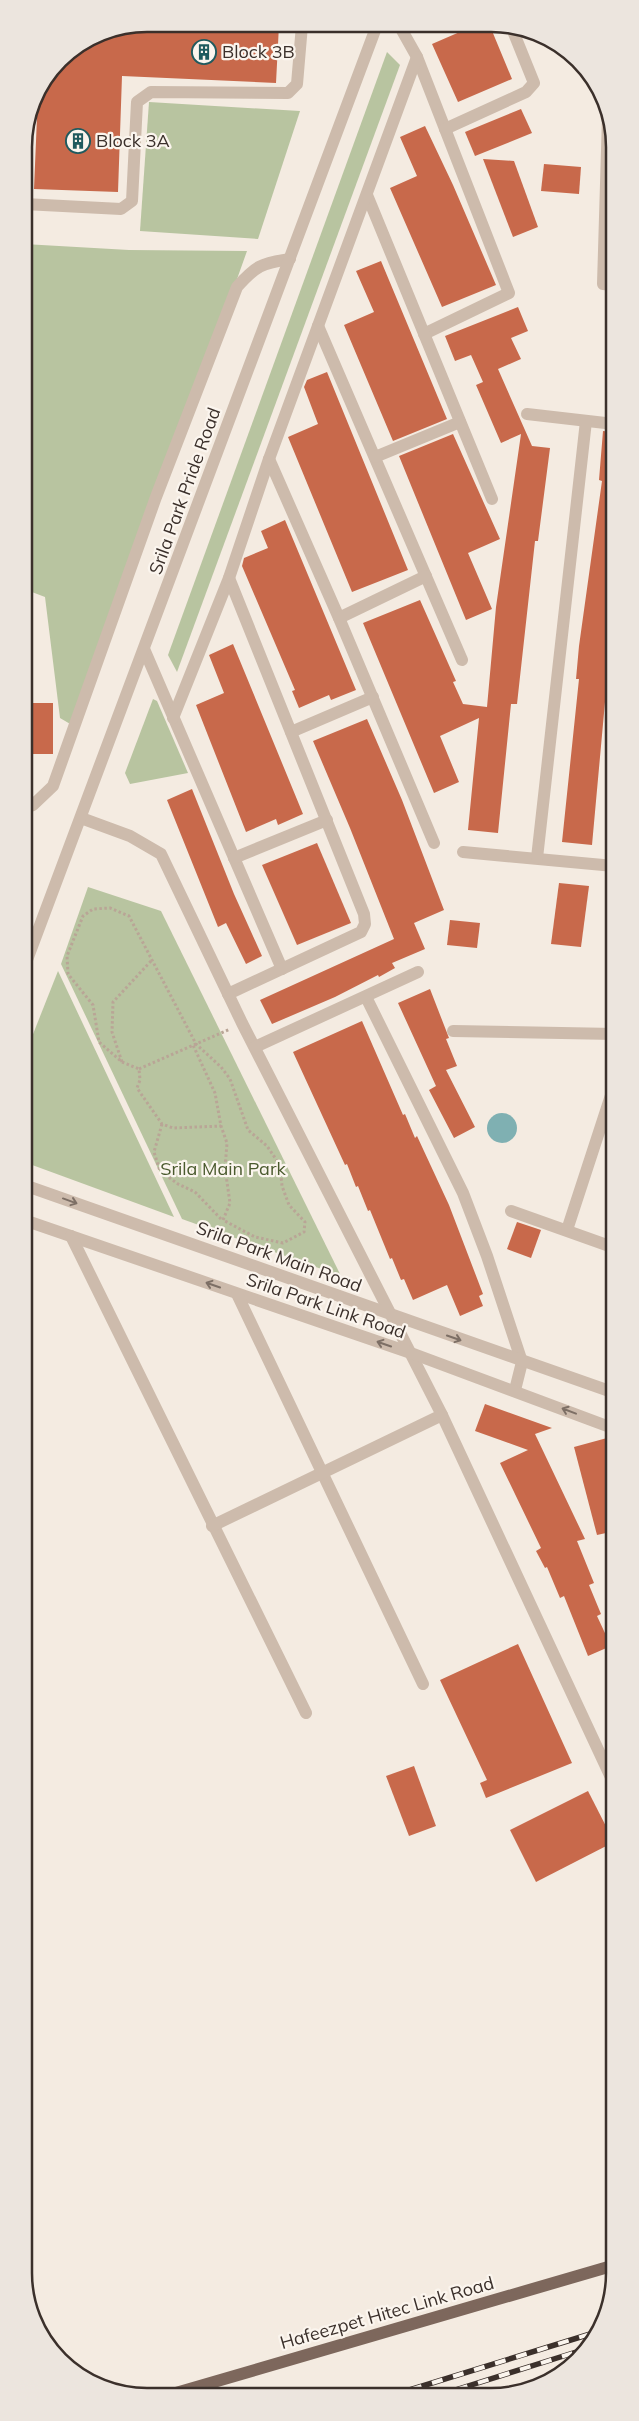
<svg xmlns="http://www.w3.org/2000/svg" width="639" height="2421" viewBox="0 0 639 2421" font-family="Mulish,sans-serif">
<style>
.green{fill:#b8c4a0}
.water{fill:#7fb0b2}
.building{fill:#c8694b}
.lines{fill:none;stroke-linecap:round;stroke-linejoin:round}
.path{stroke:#b9a596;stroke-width:3;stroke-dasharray:2.5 2.5;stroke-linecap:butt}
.minor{stroke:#cdbbac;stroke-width:12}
.major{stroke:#7d675c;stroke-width:12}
.rail-casing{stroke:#3b302b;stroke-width:5.5}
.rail{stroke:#fbf5ee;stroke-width:4;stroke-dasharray:11;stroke-linecap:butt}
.oneway{stroke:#7d6f65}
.labels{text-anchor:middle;stroke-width:4.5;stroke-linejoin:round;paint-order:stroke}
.poi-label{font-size:18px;fill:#3b302b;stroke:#fbf5ee;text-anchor:start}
.street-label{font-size:18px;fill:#3b302b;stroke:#fbf5ee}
.park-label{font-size:18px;fill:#4a5a2e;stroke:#fbf5ee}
.rim{fill:none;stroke:#3b302b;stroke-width:2.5}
</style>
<rect width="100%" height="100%" fill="#f4ebe1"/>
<g class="green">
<polygon points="387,52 400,65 177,672 168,655"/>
<polygon points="149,102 300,111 258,239 140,231"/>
<polygon points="24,244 129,250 247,251 77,728 60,718 45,597 24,589"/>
<polygon points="153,699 157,701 188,773 130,784 125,773"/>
<polygon points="88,887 161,911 341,1276 182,1219 61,964"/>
<polygon points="58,971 174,1217 24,1162 24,1057"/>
</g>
<circle class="water" cx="502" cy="1128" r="15"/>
<g class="building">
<polygon points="147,24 279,25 276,83 122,76 118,192 34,189 38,93 60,60 100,33"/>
<polygon points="460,26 490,26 512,79 458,102 432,44 462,31"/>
<polygon points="521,109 532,133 475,156 465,132"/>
<polygon points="425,126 453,185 496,285 442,307 390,188 417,176 400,137"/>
<polygon points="483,159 514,161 538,227 513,237"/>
<polygon points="544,164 581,167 579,194 541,191"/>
<polygon points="381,261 447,419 393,441 344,325 374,312 356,271"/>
<polygon points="518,307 528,331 511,338 521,359 498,369 532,446 550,448 538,541 535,541 517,704 511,704 498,833 468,830 479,718 440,736 459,782 434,793 363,623 420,600 456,681 453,682 463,704 487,707 496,607 521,434 501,443 476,385 483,382 471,355 455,361 445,336"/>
<polygon points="327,372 408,570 352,592 288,437 318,424 304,387 307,380"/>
<polygon points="603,431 614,432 614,603 592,845 562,842 579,679 576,679 579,646 602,481 599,480"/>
<polygon points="453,434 500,539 468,553 492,609 466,620 399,456"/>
<polygon points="285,520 356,690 331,700 329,695 299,708 292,691 295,690 242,566 244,558 268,548 261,531"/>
<polygon points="233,644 303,814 278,825 276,819 246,832 196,705 224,693 209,655"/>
<polygon points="32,703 53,703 53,754 31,754"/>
<polygon points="367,719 402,800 444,910 414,923 425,949 392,963 395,968 379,977 378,975 335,997 272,1024 260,1000 394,939 350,828 313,741"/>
<polygon points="192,789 234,894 262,956 246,964 226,923 218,927 167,800"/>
<polygon points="317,843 351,923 297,945 262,865"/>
<polygon points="559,883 589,886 581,947 551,944"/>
<polygon points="450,920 480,923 477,948 447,945"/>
<polygon points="430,989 449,1038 446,1039 457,1066 446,1070 475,1127 454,1138 429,1090 436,1086 398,1003"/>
<polygon points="362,1021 403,1115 405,1114 415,1138 417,1136 449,1205 483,1294 479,1296 483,1306 460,1316 447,1285 413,1300 404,1279 401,1280 392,1258 390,1259 370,1210 368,1211 358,1186 356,1187 347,1164 345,1165 293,1052"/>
<polygon points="517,1222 541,1230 531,1258 507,1249"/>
<polygon points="485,1404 552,1428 535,1434 585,1539 577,1541 594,1583 589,1585 601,1614 597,1616 611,1646 588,1656 564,1596 560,1598 547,1567 545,1568 536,1551 541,1548 500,1463 528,1450 475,1431"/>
<polygon points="607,1438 615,1468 615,1531 597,1535 574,1447"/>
<polygon points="518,1644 572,1763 486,1798 480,1783 487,1780 440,1680"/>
<polygon points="414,1766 436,1826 409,1836 386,1776"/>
<polygon points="588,1791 614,1842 536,1882 510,1830"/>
</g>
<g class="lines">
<g class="path">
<polyline points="151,961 113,1002 112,1032 122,1062 99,1042 93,1005 68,974 67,956 83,916 93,909 110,908 129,916 196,1044 221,1067 230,1079 248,1130 267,1146 280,1165 282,1186 289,1205 305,1222 304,1232 283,1243 255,1237 223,1220 230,1203 225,1168 227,1143 221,1126 215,1093 193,1045"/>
<polyline points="122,1062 139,1069 140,1080 137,1088 162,1124 173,1128 221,1126"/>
<polyline points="139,1069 230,1029"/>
<polyline points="162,1124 154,1152 160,1171 178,1184 195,1192 222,1220"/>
</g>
<g class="minor">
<polyline points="399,25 417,57 509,293 424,334"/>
<polyline points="608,117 603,284 614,285"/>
<polyline points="445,129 526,92 534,83 511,26"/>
<polyline points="367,195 492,499"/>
<polyline points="24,204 121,209 132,201 137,102 151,92 288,93 297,84 302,25"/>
<polyline points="318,326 462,660"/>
<polyline points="527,414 614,424"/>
<polyline points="375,457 460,422"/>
<polyline points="269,459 339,618 434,843"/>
<polyline points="339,618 426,576"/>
<polyline points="144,649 282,969"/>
<polyline points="173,718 229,578 269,459 417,57"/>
<polyline points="291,732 373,697"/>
<path d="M24 808 33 805 53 786 156 497 237 287C256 266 261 263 290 259"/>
<polyline points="81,818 130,836 161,854 242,1023 442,1415 615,1786"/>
<polyline points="463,852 614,866"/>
<polyline points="234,858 327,820"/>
<polyline points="537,858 586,421"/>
<polyline points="24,968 377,25"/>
<polyline points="228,994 361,932 365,924 364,914 229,578"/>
<polyline points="366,997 463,1193 487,1256 522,1362 515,1390"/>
<polyline points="453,1031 615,1034"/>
<polyline points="255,1047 418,972"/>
<polyline points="24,1185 615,1393"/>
<polyline points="511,1211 615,1248"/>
<polyline points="24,1220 411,1353 615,1429"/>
<polyline points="567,1230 615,1083"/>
<polyline points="71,1236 306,1713"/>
<polyline points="237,1294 423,1684"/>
<polyline points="212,1526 442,1415"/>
</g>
<polyline class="major" points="169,2395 615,2265"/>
<defs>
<g id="rail">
<polyline points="390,2396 600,2331"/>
<polyline points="436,2396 589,2348"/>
</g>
</defs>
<use href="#rail" class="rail-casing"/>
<use href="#rail" class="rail"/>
</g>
<defs><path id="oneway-shaft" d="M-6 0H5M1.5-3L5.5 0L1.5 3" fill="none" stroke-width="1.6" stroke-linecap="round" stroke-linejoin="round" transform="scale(1.25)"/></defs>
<g class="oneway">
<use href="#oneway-shaft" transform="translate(70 1201) rotate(20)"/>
<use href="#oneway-shaft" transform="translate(213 1285) rotate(-161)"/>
<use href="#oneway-shaft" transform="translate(454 1338) rotate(19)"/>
<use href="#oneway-shaft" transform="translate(384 1344) rotate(-161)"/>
<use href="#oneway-shaft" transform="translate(569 1411) rotate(-159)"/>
</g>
<defs>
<symbol id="building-ring" viewBox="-11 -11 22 22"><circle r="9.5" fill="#fbf5ee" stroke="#1f5a5e" stroke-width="1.5"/><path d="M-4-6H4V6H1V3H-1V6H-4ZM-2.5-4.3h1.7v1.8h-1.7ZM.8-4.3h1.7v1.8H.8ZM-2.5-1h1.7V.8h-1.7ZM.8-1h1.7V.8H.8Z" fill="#1f5a5e"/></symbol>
</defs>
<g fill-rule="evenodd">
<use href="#building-ring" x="190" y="38" width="28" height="28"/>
<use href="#building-ring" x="64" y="127" width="28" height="28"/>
</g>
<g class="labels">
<g class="poi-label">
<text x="222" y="58">Block 3B</text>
<text x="96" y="147">Block 3A</text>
</g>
<g class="street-label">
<text transform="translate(185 491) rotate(-70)" y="6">Srila Park Pride Road</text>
<text transform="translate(279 1257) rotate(20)" y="6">Srila Park Main Road</text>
<text transform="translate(326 1306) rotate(19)" y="6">Srila Park Link Road</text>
<text transform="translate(387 2313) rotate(-16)" y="6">Hafeezpet Hitec Link Road</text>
</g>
<g class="park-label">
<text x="223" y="1175">Srila Main Park</text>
</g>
</g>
<path d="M0 0H639V2421H0ZM147 32H491A115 115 0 0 1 606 147V2273A115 115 0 0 1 491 2388H147A115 115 0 0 1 32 2273V147A115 115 0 0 1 147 32Z" fill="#ece5de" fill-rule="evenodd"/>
<path class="rim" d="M147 32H491A115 115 0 0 1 606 147V2273A115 115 0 0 1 491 2388H147A115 115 0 0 1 32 2273V147A115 115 0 0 1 147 32Z"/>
</svg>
